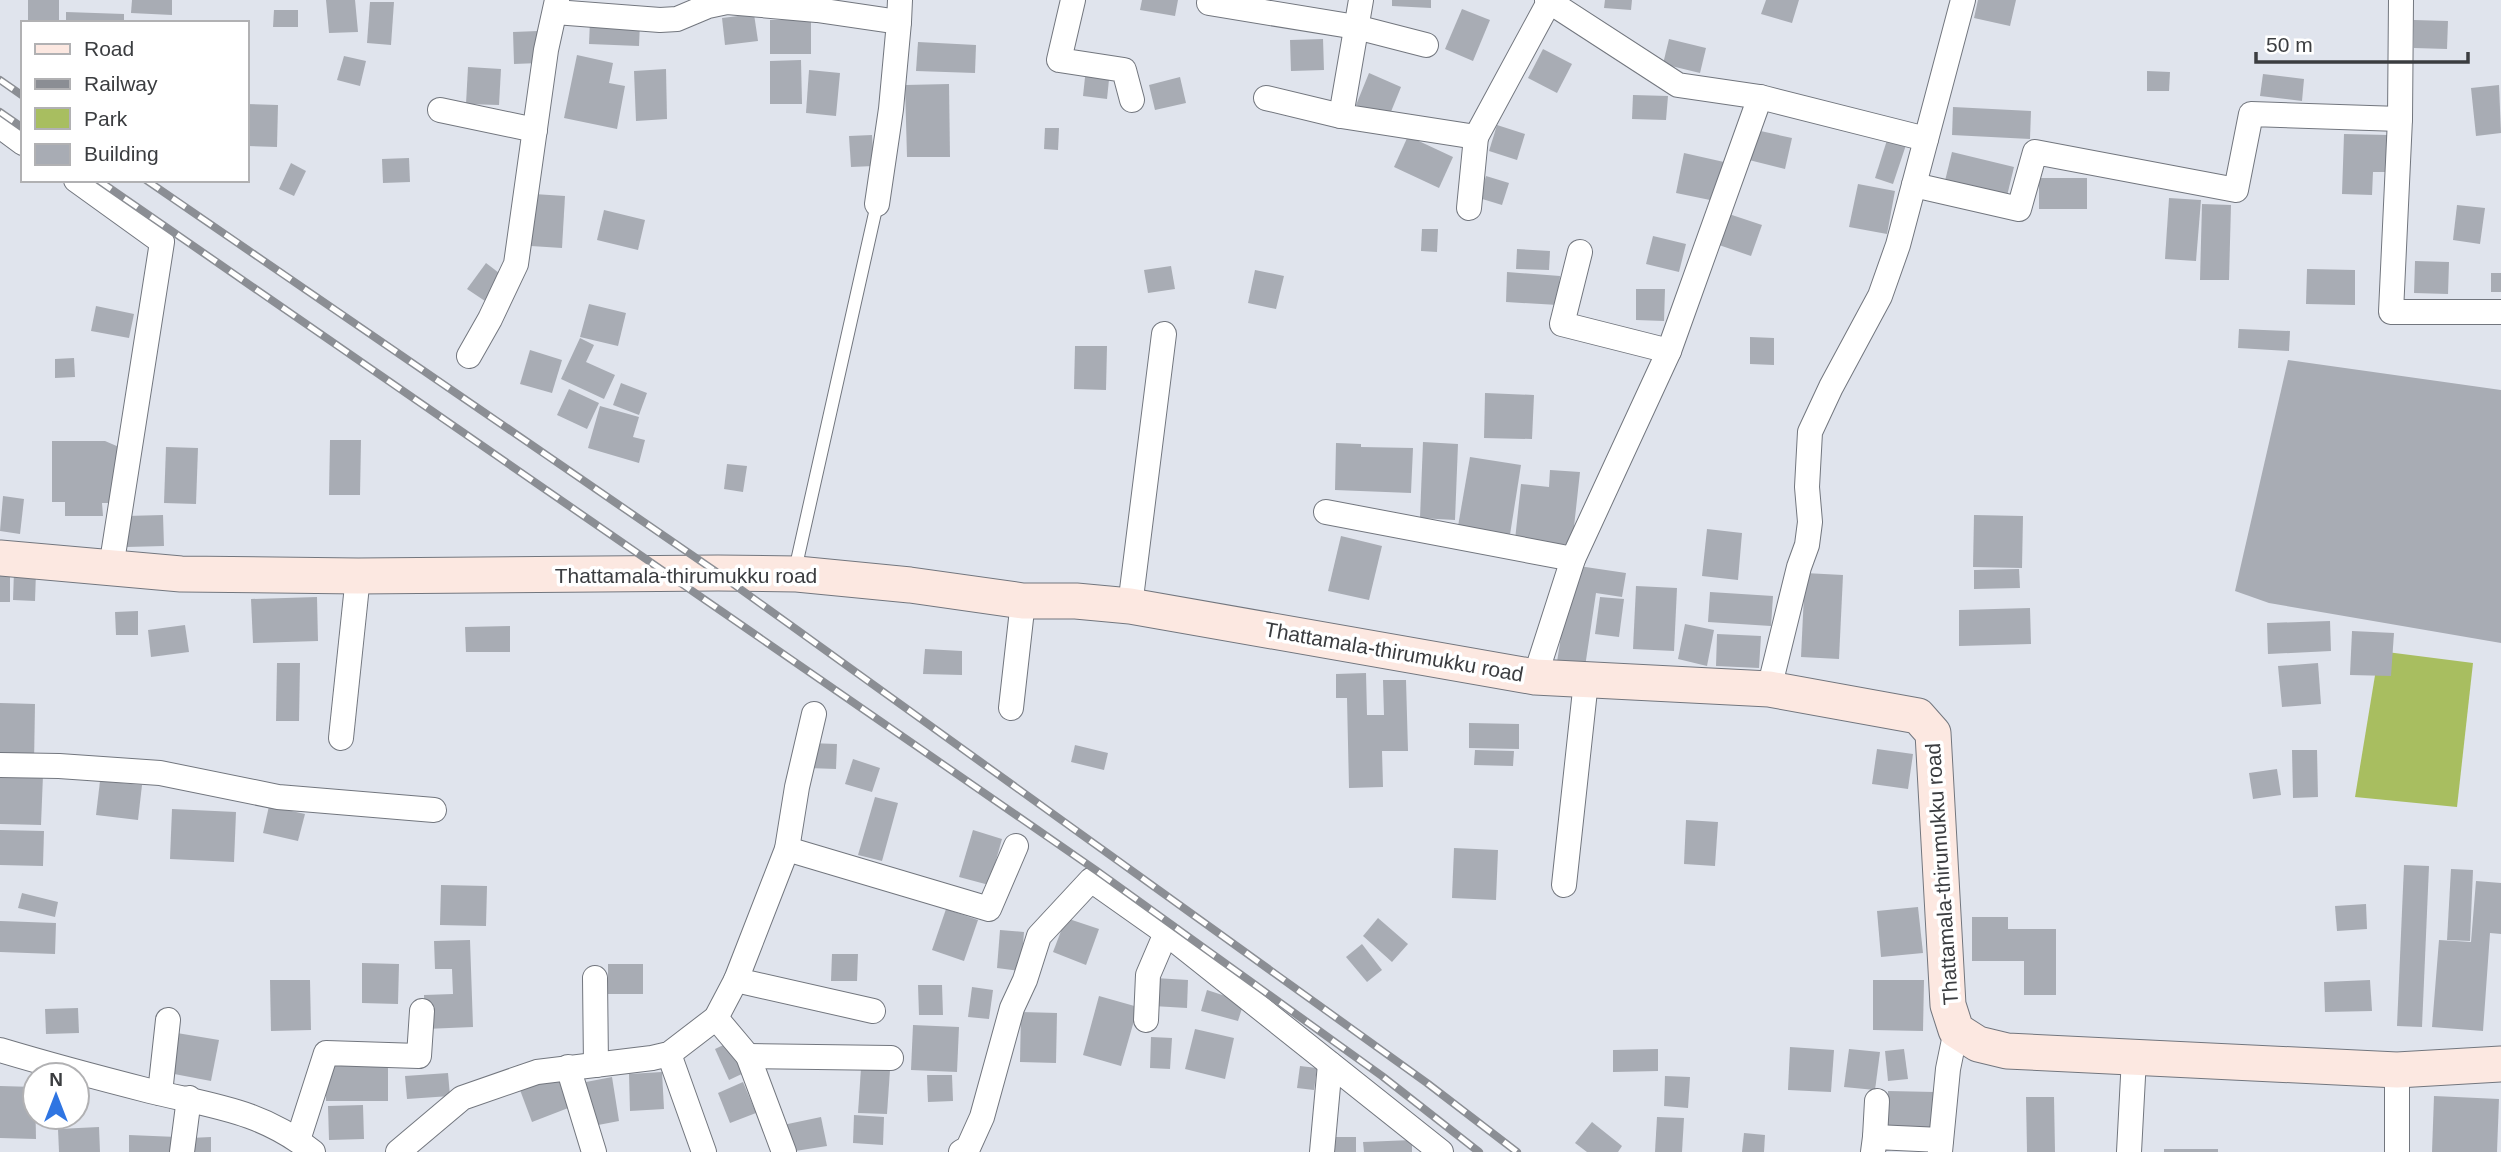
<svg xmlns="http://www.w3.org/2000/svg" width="2501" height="1152" viewBox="0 0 2501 1152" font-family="Arial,sans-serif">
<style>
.green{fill:#a8be60}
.building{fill:#a8acb4}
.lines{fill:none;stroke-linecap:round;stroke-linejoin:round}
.lane-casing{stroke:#72767e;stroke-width:14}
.street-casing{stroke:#72767e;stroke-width:26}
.secondary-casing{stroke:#72767e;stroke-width:37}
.lane{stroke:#fff;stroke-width:12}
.street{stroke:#fff;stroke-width:24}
.secondary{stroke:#fce8e1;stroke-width:35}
.rail-casing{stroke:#8b8e94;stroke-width:8}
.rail{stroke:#fff;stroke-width:5;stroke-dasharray:16;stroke-linecap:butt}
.labels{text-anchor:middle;stroke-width:7;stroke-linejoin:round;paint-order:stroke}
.street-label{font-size:21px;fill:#3b3d40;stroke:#fff}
</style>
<rect width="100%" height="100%" fill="#e0e4ed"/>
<polygon class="green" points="2379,651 2473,663 2457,807 2355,797"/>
<g class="building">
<rect x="28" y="0" width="31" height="23"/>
<polygon points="132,0 172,0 172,15 131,13"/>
<polygon points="326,0 355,0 358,32 329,33"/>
<polygon points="1142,0 1178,0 1175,16 1140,10"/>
<polygon points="1392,0 1431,0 1431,8 1392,6"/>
<polygon points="1605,0 1632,0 1631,10 1604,8"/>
<polygon points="1766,0 1799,0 1792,23 1761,14"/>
<polygon points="1978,0 2016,0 2010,26 1974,18"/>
<polygon points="370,2 394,2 391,45 367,43"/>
<polygon points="1462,9 1490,20 1473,61 1445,49"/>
<polygon points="274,10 298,10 298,27 273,27"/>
<polygon points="66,12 124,14 124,23 66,23"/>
<polygon points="754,14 758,41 725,45 722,18"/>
<rect x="770" y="20" width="41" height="34"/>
<polygon points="2414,20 2448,21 2447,49 2414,48"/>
<polygon points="590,21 640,23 639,46 589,44"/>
<polygon points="538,31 539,63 514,64 513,32"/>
<polygon points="1323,39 1324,70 1291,71 1290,40"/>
<polygon points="1669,39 1706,48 1700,73 1663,64"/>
<polygon points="918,42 976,45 975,73 916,71"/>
<polygon points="1543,49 1572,64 1557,93 1528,78"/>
<polygon points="577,55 613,63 609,83 625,86 617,129 564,118"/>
<polygon points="344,56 366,61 360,86 337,80"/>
<polygon points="801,60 802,104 770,104 770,61"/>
<polygon points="468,67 501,69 499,105 466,104"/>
<polygon points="1086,68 1110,70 1107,99 1083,96"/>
<polygon points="666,69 667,119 636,121 634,71"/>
<polygon points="809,70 840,73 836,116 806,113"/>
<polygon points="2147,71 2170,72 2169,91 2147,91"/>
<polygon points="1369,73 1401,87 1388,119 1356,105"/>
<polygon points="2263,74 2304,79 2302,101 2260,96"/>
<polygon points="1180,77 1186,103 1155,110 1149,85"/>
<polygon points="949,84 950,157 907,157 905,85"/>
<polygon points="2499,85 2501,133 2476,136 2471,88"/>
<polygon points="1633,95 1668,96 1666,120 1632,119"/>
<polygon points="247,104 278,105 277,147 247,146"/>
<polygon points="1953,107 2031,111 2030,139 1952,135"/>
<polygon points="1497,125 1525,134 1517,160 1489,151"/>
<polygon points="1045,128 1059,128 1058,150 1044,149"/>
<polygon points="1756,130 1792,138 1785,169 1749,160"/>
<polygon points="2344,134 2388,135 2387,172 2373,172 2372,195 2342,194"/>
<polygon points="872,135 874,166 851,167 849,136"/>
<polygon points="1408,136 1453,157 1439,188 1394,167"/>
<polygon points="1887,140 1906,145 1893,184 1875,178"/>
<polygon points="1952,152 2014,167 2006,200 1944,185"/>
<polygon points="1684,153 1724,162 1715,201 1676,193"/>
<polygon points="409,158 410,182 383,183 382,159"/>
<polygon points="291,163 306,171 294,196 279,189"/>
<polygon points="1486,176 1509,183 1502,205 1479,198"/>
<rect x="2039" y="178" width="48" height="31"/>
<polygon points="1858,184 1895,191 1887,234 1849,227"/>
<polygon points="534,194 565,196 562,248 531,246"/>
<polygon points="2169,198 2201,200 2196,261 2165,259"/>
<polygon points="2202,204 2231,205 2229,280 2200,280"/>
<polygon points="2457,205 2485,208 2480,244 2453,240"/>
<polygon points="604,210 645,220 638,250 597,240"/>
<polygon points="1729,214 1762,225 1751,256 1719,245"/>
<polygon points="1422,229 1438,229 1437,252 1421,251"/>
<polygon points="1653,236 1686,244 1679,272 1646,264"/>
<polygon points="1517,249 1550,251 1549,270 1516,269"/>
<polygon points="2415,261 2449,262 2448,294 2414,293"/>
<polygon points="486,263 503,276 485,301 467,289"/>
<polygon points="1171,266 1175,289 1148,293 1144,270"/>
<polygon points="2307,269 2355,270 2355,305 2306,304"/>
<polygon points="1255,270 1284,276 1276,309 1248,303"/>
<polygon points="1507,272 1560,276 1558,305 1506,302"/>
<rect x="2491" y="273" width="10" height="19"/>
<polygon points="1636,289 1665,289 1664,321 1636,320"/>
<polygon points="589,304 626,313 618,346 580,337"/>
<polygon points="96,306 134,314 129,338 91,331"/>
<polygon points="2239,329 2290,331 2289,351 2238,348"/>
<polygon points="1750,337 1774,338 1774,365 1750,364"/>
<polygon points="580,338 594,345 586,362 615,375 604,399 561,379"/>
<polygon points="1075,346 1107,346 1106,390 1074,389"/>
<polygon points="530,350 562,360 552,393 520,384"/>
<polygon points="74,358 75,377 55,378 55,359"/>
<polygon points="2288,360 2501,390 2501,643 2269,603 2235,591"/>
<polygon points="621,383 647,393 639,415 613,405"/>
<polygon points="569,389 599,403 587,429 557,415"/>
<polygon points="1485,393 1534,395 1532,439 1484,438"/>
<polygon points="600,406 639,417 633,437 645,440 639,463 588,448"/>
<polygon points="330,440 361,440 360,495 329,495"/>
<polygon points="52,441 105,441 119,447 120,503 102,503 103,516 65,516 65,502 52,502"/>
<polygon points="1423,442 1458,444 1455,520 1420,518"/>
<polygon points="1336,443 1361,444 1361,447 1413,448 1411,493 1335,490"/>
<polygon points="166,447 198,448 196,504 164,503"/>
<polygon points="1470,457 1521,465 1509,541 1457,532"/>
<polygon points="727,464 747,466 743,492 724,489"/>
<polygon points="1550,470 1580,472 1572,545 1515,540 1521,484 1549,487"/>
<polygon points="3,496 24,499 20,534 0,531"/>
<polygon points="163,515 164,546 126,547 126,516"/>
<polygon points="1974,515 2023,516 2022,568 1973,567"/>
<polygon points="1707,529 1742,533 1738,580 1702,576"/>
<polygon points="1341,536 1382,546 1369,600 1328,591"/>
<polygon points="1572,565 1626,573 1622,597 1596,593 1585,667 1557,662"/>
<polygon points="2019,569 2020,588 1974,589 1974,570"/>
<rect x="0" y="571" width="10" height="31"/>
<polygon points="14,571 36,572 35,601 13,600"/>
<polygon points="1805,573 1843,575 1839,659 1801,657"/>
<polygon points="1636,586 1677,588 1674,651 1633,649"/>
<polygon points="1710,592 1773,596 1771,626 1708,622"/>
<polygon points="317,597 318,641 253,643 251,599"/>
<polygon points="1600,597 1624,599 1619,637 1595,634"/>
<polygon points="2030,608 2031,644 1959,646 1959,610"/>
<polygon points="138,611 138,635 116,635 115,612"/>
<polygon points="2330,621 2331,651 2268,654 2267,623"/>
<polygon points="1685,624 1714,630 1707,666 1678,659"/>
<polygon points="185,625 189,652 151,657 148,630"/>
<polygon points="510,626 510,652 466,652 465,627"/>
<polygon points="2352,631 2394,633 2391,676 2350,675"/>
<polygon points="1717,634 1761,636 1759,668 1716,666"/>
<polygon points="925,649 962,651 962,675 923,674"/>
<polygon points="277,663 300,663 299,721 276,721"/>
<polygon points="2318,663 2321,704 2282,707 2278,666"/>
<polygon points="1366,673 1367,715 1384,715 1383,680 1406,680 1408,751 1382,751 1383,787 1349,788 1347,698 1336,698 1336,674"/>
<polygon points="0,703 35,704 34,764 0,763"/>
<polygon points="1469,723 1519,724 1519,749 1469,748"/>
<polygon points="809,743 837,744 836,769 808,768"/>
<polygon points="1075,745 1108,753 1104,770 1071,762"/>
<polygon points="1877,749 1913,754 1908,789 1872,784"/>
<polygon points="1475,750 1514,751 1513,766 1474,765"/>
<polygon points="2292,750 2317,750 2318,797 2293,798"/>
<polygon points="853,759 880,768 872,792 845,784"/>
<polygon points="2277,769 2281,795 2253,799 2249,773"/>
<polygon points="0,774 43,775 41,825 0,824"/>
<polygon points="100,781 142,785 138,820 96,815"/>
<polygon points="875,797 898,803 882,861 858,855"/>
<polygon points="269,806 305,814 298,841 263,833"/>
<polygon points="172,809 236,812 234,862 170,859"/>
<polygon points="1686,820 1718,822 1715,866 1684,864"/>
<polygon points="0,830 44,831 43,866 0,865"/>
<polygon points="973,830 1002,839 989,885 959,877"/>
<polygon points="1454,848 1498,850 1496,900 1452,898"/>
<polygon points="2404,865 2429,866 2422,1027 2397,1026"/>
<polygon points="2451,869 2473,870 2470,941 2447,940"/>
<polygon points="2476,881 2501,883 2501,934 2490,933 2483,1031 2432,1027 2439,940 2471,942"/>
<polygon points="441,885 487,886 486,926 440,925"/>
<polygon points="22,893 58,902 55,917 18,908"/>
<polygon points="2366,904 2367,929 2337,931 2335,906"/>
<polygon points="1918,907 1923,953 1881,957 1877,911"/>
<polygon points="946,909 978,920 964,961 932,950"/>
<polygon points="1972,917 2008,917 2008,929 2056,929 2056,995 2024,995 2024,961 1972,961"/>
<polygon points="1066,918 1099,929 1086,965 1053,952"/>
<polygon points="1378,918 1408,944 1392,962 1363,936"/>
<polygon points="0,921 56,923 55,954 0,952"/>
<polygon points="1000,930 1024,932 1021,971 997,968"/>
<polygon points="470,940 473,1027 425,1029 424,995 453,994 452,969 435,969 434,941"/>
<polygon points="1362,944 1382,970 1367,982 1346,957"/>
<polygon points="832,954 858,954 857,981 831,981"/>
<polygon points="362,963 399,964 398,1004 362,1003"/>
<rect x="608" y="964" width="35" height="30"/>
<polygon points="1155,978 1188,980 1187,1008 1153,1006"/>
<polygon points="270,980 310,980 311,1030 271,1031"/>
<polygon points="1873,980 1924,980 1923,1031 1873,1030"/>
<polygon points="2370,980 2372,1011 2325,1012 2324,982"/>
<polygon points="918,985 942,985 943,1015 919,1015"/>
<polygon points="972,987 993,990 989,1019 968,1017"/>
<polygon points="1207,990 1244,1002 1238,1021 1201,1011"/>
<polygon points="1099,996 1138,1007 1121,1066 1083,1055"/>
<polygon points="78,1008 79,1033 46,1034 45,1009"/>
<polygon points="1021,1012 1057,1013 1056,1063 1020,1062"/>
<polygon points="913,1025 959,1027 957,1072 911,1070"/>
<polygon points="1195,1029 1234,1038 1225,1079 1185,1069"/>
<polygon points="177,1033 219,1040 211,1081 169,1073"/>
<polygon points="1151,1037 1172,1038 1170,1069 1150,1068"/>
<polygon points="732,1041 746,1072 729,1080 715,1049"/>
<polygon points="1790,1047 1834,1050 1831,1092 1788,1090"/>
<polygon points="1658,1049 1658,1071 1613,1072 1613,1050"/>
<polygon points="1849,1049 1880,1052 1875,1090 1844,1087"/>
<polygon points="1904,1049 1908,1079 1888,1081 1885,1051"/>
<rect x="326" y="1058" width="62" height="43"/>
<polygon points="1300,1066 1317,1068 1314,1090 1297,1088"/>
<polygon points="861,1068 890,1070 887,1114 858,1113"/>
<polygon points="563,1072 576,1105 532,1122 520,1090"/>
<polygon points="662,1072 664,1109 630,1111 629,1074"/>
<polygon points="448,1073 450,1096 407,1099 405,1076"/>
<polygon points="927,1075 952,1075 953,1101 928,1102"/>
<polygon points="1665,1076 1690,1077 1688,1108 1664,1106"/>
<polygon points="612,1077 619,1121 593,1126 586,1082"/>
<polygon points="743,1082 756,1113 730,1123 718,1093"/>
<polygon points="0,1086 35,1087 36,1139 0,1138"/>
<polygon points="1888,1091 1935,1092 1933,1130 1887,1129"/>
<polygon points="2434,1096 2499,1099 2497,1152 2432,1152"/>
<polygon points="2026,1097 2054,1097 2055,1152 2027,1152"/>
<polygon points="363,1105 364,1139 329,1140 328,1106"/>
<polygon points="854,1115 884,1117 883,1145 853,1143"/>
<polygon points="821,1117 827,1146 789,1152 783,1125"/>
<polygon points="1657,1117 1684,1118 1682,1152 1655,1152"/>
<polygon points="1592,1122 1622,1146 1618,1152 1587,1152 1575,1143"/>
<polygon points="99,1127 100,1152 59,1152 58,1129"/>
<polygon points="1744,1133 1765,1135 1764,1152 1742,1152"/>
<polygon points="129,1135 177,1137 176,1152 129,1152"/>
<polygon points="211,1137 211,1152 190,1152 190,1138"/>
<polygon points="1328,1137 1356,1137 1356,1152 1327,1152"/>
<polygon points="1412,1140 1412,1152 1364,1152 1363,1142"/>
<rect x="2164" y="1149" width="54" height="3"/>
</g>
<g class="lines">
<defs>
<polyline id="lane" points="797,572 797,561 877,204"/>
<g id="street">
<polyline points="1073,0 1059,60 1124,70 1132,100"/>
<polyline points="1361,0 1341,116 1476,137 1549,2"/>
<polyline points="1547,0 1678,85 1760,97 1926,139"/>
<polyline points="2401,0 2400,119 2391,312 2501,312"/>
<polyline points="1209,3 1356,27 1426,45"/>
<polyline points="555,12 660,20 677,19 708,6 727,2 817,10 899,22 891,109 877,204"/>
<polyline points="899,22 900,0"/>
<polyline points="1266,98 1341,116"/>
<polyline points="440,110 535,130"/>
<polyline points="0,126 23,143"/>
<polyline points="76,180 162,242 111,568"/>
<polyline points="1914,185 2019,209 2035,152 2236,190 2251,114 2400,119"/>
<polyline points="1469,208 1476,137"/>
<polyline points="1580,252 1562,324 1669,351"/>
<polyline points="469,356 490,319 516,264 546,50 557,0"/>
<polyline points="1326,512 1573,559"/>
<polyline points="1130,606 1164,334"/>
<polyline points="1535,677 1573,559 1669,351 1760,97"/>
<polyline points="1769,689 1799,567 1807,545 1810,522 1807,487 1810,432 1831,387 1880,296 1898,245 1963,0"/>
<polyline points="1011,708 1023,601"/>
<polyline points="341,738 358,576"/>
<polyline points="0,765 59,766 160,773 278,797 434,810"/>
<polyline points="787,849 989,909 1016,846"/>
<polyline points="1564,885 1586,681"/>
<polyline points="595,978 596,1065"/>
<polyline points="736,980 873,1011"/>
<polyline points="716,1018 748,1056 784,1152"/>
<polyline points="1146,1020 1148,975 1166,933"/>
<path d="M0 1050C50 1065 99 1078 150 1091 211 1106 261 1110 313 1152"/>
<polyline points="669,1054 704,1152"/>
<polyline points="748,1056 891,1058"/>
<polyline points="568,1067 594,1152"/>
<polyline points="2397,1070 2397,1152"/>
<polyline points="160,1093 168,1020"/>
<polyline points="1875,1137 1877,1101"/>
<polyline points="298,1140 326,1053 419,1056 422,1011"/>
<polyline points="182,1152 189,1098"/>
<polyline points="398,1152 462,1098 537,1072 652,1058 669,1054 716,1018 736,980 787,849 797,787 814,714"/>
<polyline points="961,1152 968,1148 982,1117 1012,1008 1025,980 1039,936 1091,880 1166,933 1441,1152"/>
<polyline points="1322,1152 1330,1064"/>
<polyline points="1873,1152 1875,1137 1941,1140"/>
<polyline points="1940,1152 1948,1069 1956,1030"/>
<polyline points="2129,1152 2134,1058"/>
</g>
<polyline id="secondary" points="0,558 181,574 358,576 718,573 797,574 910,585 1023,601 1076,601 1130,606 1535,677 1769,689 1918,716 1933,733 1948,1005 1956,1030 1978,1044 2007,1051 2397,1070 2501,1064"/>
</defs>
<use href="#lane" class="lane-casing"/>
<use href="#street" class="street-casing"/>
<use href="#secondary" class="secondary-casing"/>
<use href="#lane" class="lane"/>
<use href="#street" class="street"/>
<use href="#secondary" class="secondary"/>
<defs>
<g id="rail">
<polyline points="0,80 23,96"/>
<polyline points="0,112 23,128"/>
<polyline points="98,180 1097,871 1382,1076 1479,1152"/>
<polyline points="146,180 718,573 1427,1083 1517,1152"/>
</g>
</defs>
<use href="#rail" class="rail-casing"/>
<use href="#rail" class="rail"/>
</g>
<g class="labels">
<g class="street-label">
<text x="686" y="583">Thattamala-thirumukku road</text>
<text transform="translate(1394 652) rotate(10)" y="7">Thattamala-thirumukku road</text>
<text transform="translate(1942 874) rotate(-94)" y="7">Thattamala-thirumukku road</text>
</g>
</g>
<rect x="21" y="21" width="228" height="161" fill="#ffffff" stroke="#b1b1b3" stroke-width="2"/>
<rect x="35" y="44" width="35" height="10" fill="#fce8e1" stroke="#b1b1b3" stroke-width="2"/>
<text x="84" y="56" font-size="21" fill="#3b3d40">Road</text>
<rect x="35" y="79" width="35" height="10" fill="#8b8e94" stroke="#b1b1b3" stroke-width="2"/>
<text x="84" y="91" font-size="21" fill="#3b3d40">Railway</text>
<rect x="35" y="108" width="35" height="21" fill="#a8be60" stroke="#b1b1b3" stroke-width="2"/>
<text x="84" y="126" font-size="21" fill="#3b3d40">Park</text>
<rect x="35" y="144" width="35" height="21" fill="#a8acb4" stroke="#b1b1b3" stroke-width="2"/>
<text x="84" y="161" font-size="21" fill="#3b3d40">Building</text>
<g transform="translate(56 1096)"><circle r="33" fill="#ffffff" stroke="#b1b1b3" stroke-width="2"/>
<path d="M0-5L12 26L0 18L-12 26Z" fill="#2f75e2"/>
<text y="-10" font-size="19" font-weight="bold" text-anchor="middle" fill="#3b3d40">N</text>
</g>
<path d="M2256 52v10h212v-10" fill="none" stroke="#3b3d40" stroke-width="3.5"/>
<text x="2266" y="52" font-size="21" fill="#3b3d40" stroke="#ffffff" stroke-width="5" paint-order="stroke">50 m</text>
</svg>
